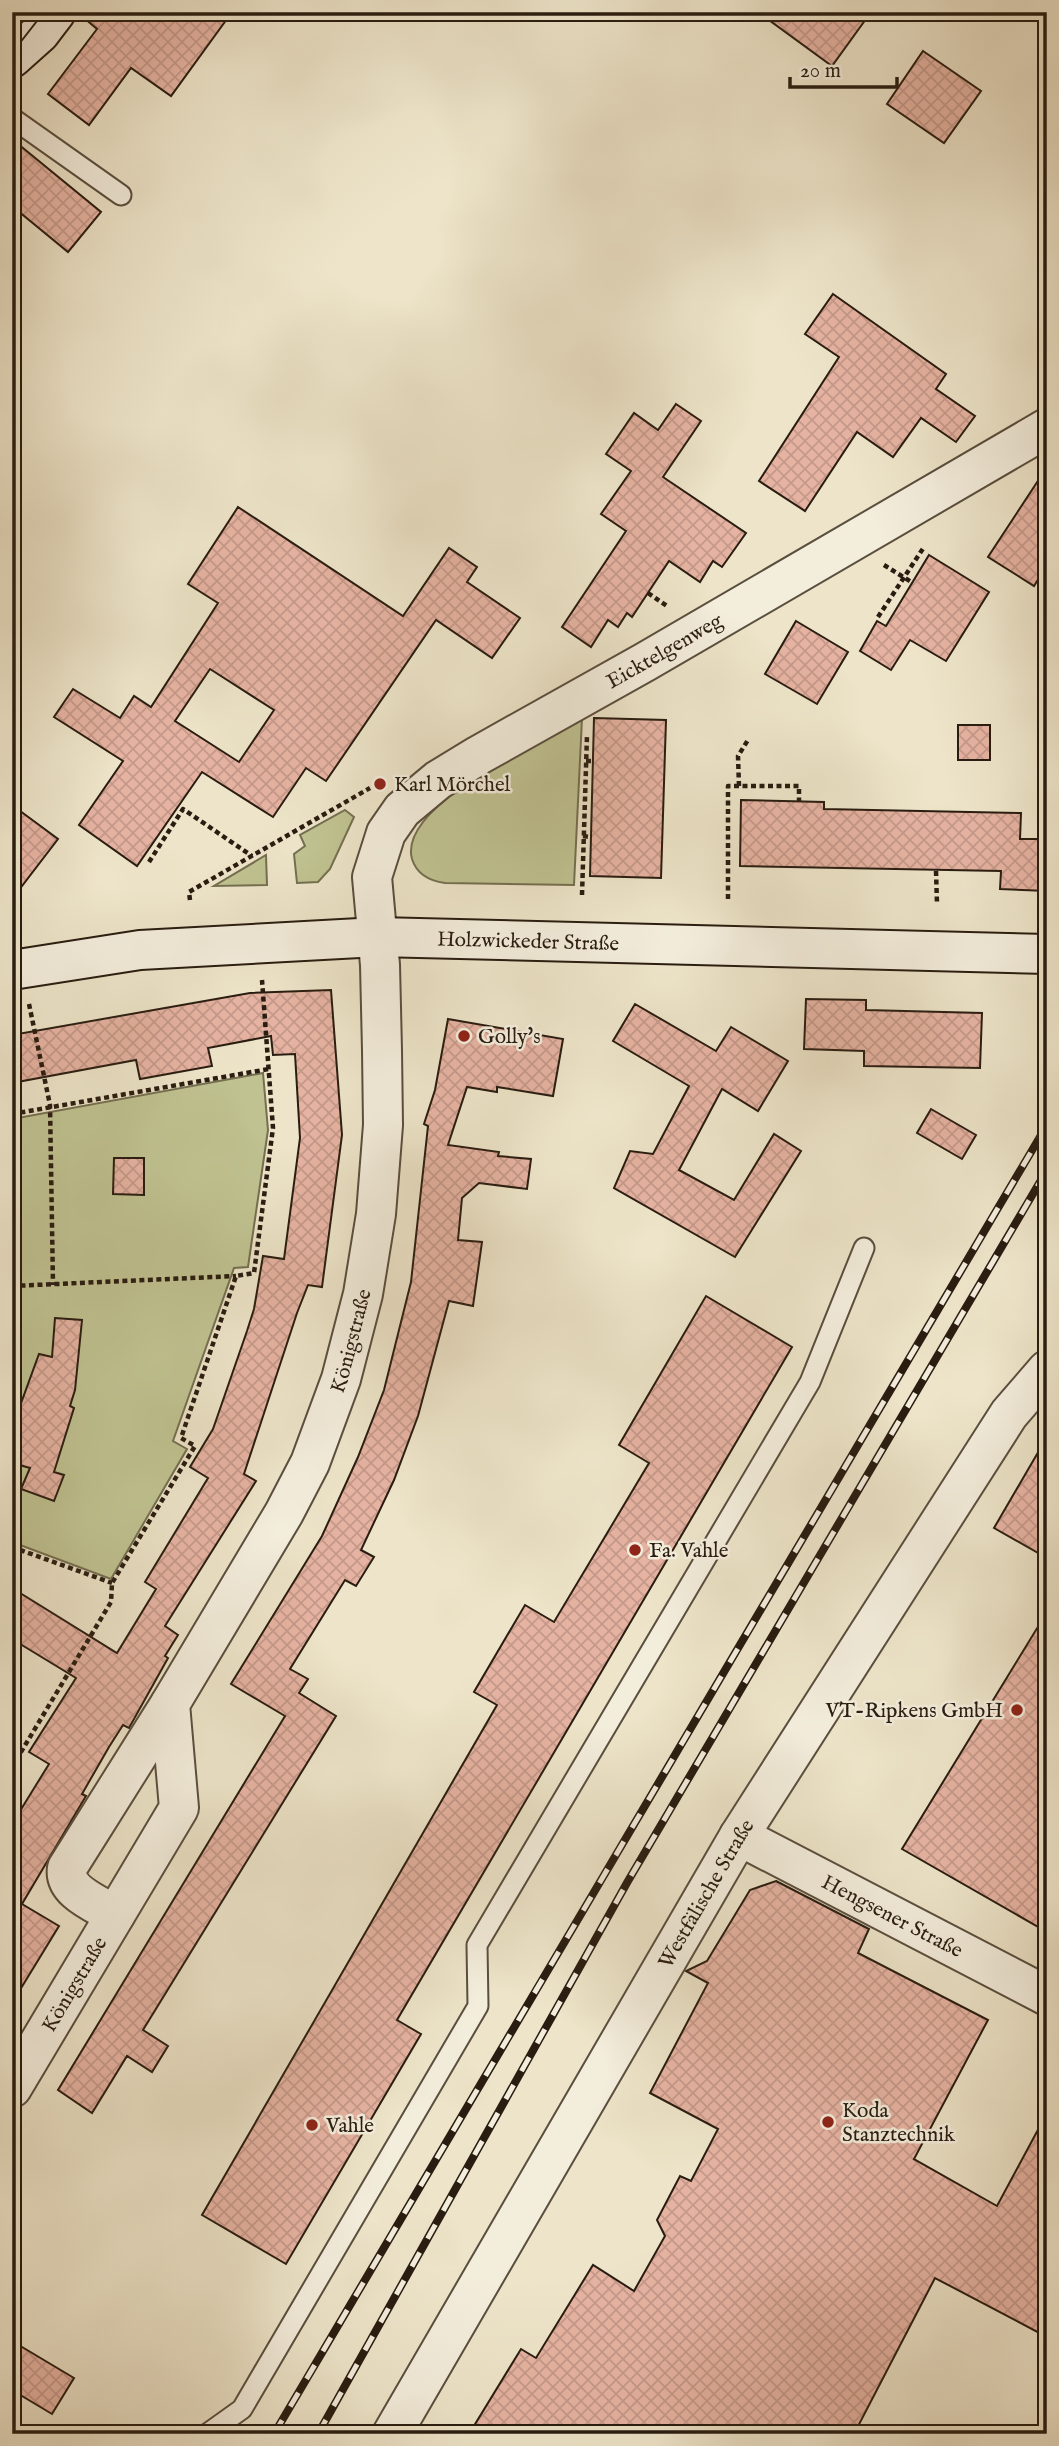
<svg xmlns="http://www.w3.org/2000/svg" width="1059" height="2446" viewBox="0 0 1059 2446" font-family="'IM FELL English',serif">
<style>
.green{fill:#c0c291;stroke:#746f50;stroke-width:2}
.building{fill:url(#building-cross-hatch);stroke:#291c10;stroke-width:2;fill-rule:evenodd}
.lines{fill:none;stroke-linecap:round;stroke-linejoin:round}
.lane-casing{stroke:#5a4e3e;stroke-width:23}
.street-casing{stroke:#5a4e3e;stroke-width:42}
.secondary-casing{stroke:#291c10;stroke-width:42}
.path{stroke:#291c10;stroke-width:4.5;stroke-dasharray:5 3.5;stroke-linecap:butt}
.lane{stroke:#f3eddc;stroke-width:19}
.street{stroke:#f3eddc;stroke-width:38}
.secondary{stroke:#f3eddc;stroke-width:38}
.tram{stroke:#291c10;stroke-width:2}
.rail-casing{stroke:#291c10;stroke-width:8}
.rail{stroke:#f3eddc;stroke-width:5;stroke-dasharray:16;stroke-linecap:butt}
.poi-dot{fill:#8f2418;stroke:#f3eddc;stroke-width:2.5}
.labels{text-anchor:middle;stroke-width:5;stroke-linejoin:round;paint-order:stroke}
.street-label{font-size:21px;fill:#291c10;stroke:#f3eddc}
.poi-label{font-size:21px;fill:#291c10;stroke:#f3eddc;text-anchor:start}
</style>
<defs>
<pattern id="building-cross-hatch" width="8" height="8" patternUnits="userSpaceOnUse" patternTransform="scale(1.75)"><rect width="8" height="8" fill="#e6b3a2"/><path d="M0 0l8 8M0 8l8-8" fill="none" stroke="#c5998a"/></pattern>
</defs>
<rect width="100%" height="100%" fill="#ede4c9"/>
<filter id="stains"><feTurbulence type="fractalNoise" baseFrequency=".00286" numOctaves="4"/><feColorMatrix values="0 0 0 0 .2 0 0 0 0 .09 0 0 0 0 .02 0 0 0 .5 -.17"/></filter>
<radialGradient id="worn" r=".72"><stop offset=".6" stop-color="#630" stop-opacity="0"/><stop offset="1" stop-color="#630" stop-opacity=".3"/></radialGradient>
<g class="green">
<path d="M582 718 574 885 445 883C430 881 417 875 412 859 397 805 544 740 582 718Z"/>
<polygon points="345,810 354,817 330,869 318,882 297,883 294,854 305,846 300,835"/>
<polygon points="266,855 267,885 214,886"/>
<polygon points="263,1073 268,1130 248,1267 234,1268 173,1441 187,1449 111,1579 12,1542 12,1119"/>
</g>
<g class="building">
<polygon points="77,12 232,12 171,96 131,68 89,125 48,94 97,29"/>
<polygon points="758,12 871,12 832,66"/>
<polygon points="923,51 981,91 944,143 887,104"/>
<polygon points="12,139 101,212 68,252 12,206"/>
<polygon points="833,294 946,374 936,389 975,416 956,442 921,418 893,457 857,432 805,511 759,481 839,357 805,334"/>
<polygon points="676,404 701,421 663,477 746,533 722,567 713,561 700,582 669,561 632,617 627,613 618,627 608,620 591,647 562,627 626,531 601,514 631,471 606,454 634,413 658,430"/>
<polygon points="1047,467 1047,565 1034,586 988,557"/>
<path d="M238 507 403 616 449 548 477 567 467 582 520 618 492 658 436 620 326 781 306 768 273 817 202 772 137 866 79 825 123 761 54 717 73 689 120 718 134 696 151 707 218 603 188 584ZM210 669 274 710 239 762 175 721Z"/>
<polygon points="929,555 989,592 946,661 910,640 891,670 860,651 877,621 886,626"/>
<polygon points="796,621 848,652 817,704 765,674"/>
<polygon points="594,718 666,720 661,878 590,876"/>
<rect x="958" y="725" width="32" height="35"/>
<polygon points="741,800 824,802 824,809 1021,813 1020,839 1047,839 1047,891 1000,889 1001,871 740,866"/>
<polygon points="12,805 58,839 12,899"/>
<polygon points="331,990 342,1135 322,1287 308,1285 297,1313 244,1474 256,1481 165,1626 178,1635 165,1656 168,1658 129,1728 123,1725 109,1747 82,1794 86,1796 22,1904 59,1926 12,2003 12,1824 49,1764 29,1752 76,1678 12,1639 12,1588 117,1653 156,1589 145,1582 208,1478 190,1467 213,1429 247,1331 254,1309 263,1256 284,1259 300,1138 295,1054 273,1055 271,1036 208,1048 212,1066 140,1079 136,1060 12,1083 12,1035 250,993"/>
<polygon points="806,999 866,1000 866,1010 982,1013 980,1068 864,1066 864,1051 804,1049"/>
<polygon points="635,1004 716,1051 731,1027 788,1061 758,1111 722,1089 679,1170 734,1200 774,1134 801,1151 735,1257 614,1188 630,1151 653,1154 689,1086 613,1041"/>
<polygon points="448,1019 563,1039 553,1096 497,1087 497,1092 467,1087 448,1145 499,1152 498,1156 531,1159 527,1189 479,1183 462,1198 458,1240 482,1242 473,1306 449,1301 418,1416 394,1480 361,1550 374,1557 356,1586 345,1580 290,1669 308,1679 299,1693 336,1716 143,2030 168,2046 152,2072 127,2056 92,2113 58,2090 285,1716 231,1684 322,1536 358,1457 384,1390 411,1282 428,1126 424,1124 435,1090"/>
<polygon points="931,1109 976,1135 962,1159 917,1133"/>
<polygon points="114,1158 144,1158 144,1195 113,1194"/>
<polygon points="706,1296 792,1347 397,2020 421,2034 286,2264 202,2215 497,1705 474,1692 525,1605 554,1622 649,1463 619,1445"/>
<polygon points="55,1318 82,1320 75,1390 70,1406 74,1408 54,1472 64,1475 54,1501 21,1489 30,1468 12,1463 12,1428 39,1354 52,1357"/>
<polygon points="1047,1437 1047,1558 994,1528"/>
<polygon points="1047,1612 1047,1932 902,1849"/>
<polygon points="776,1881 869,1929 858,1953 988,2020 914,2159 997,2206 1047,2113 1047,2337 935,2278 854,2434 469,2434 521,2349 536,2358 593,2265 634,2291 665,2236 657,2220 680,2176 691,2181 718,2129 650,2093 708,1983 686,1971 707,1961 750,1890"/>
<polygon points="12,2341 74,2378 52,2414 12,2390"/>
</g>
<g class="lines">
<defs>
<g id="lane">
<polyline points="12,118 121,195"/>
<polyline points="207,2434 242,2409 478,2006 477,1945 810,1382 864,1248"/>
</g>
<g id="street">
<path id="s1" d="M739 1836 1047 1996"/>
<path d="M115 1915C98 1904 63 1892 67 1868L170 1704"/>
<path id="s2" d="M12 2088 179 1808 170 1704 284 1513 310 1463 341 1379 363 1294 376 1214 383 1125 382 1050 380 965 372 877 386 833 402 810 438 780 479 755 645 662 1047 428"/>
<path id="s3" d="M392 2434 739 1836 1009 1414 1047 1370"/>
</g>
<g id="secondary">
<polyline points="12,58 40,33 56,12"/>
<path id="s4" d="M12 970 140 950 378 937 1047 954"/>
</g>
</defs>
<use href="#lane" class="lane-casing"/>
<use href="#street" class="street-casing"/>
<use href="#secondary" class="secondary-casing"/>
<g class="path">
<polyline points="884,565 913,583"/>
<polyline points="648,593 667,606"/>
<polyline points="878,617 924,547"/>
<polyline points="586,761 593,761"/>
<polyline points="739,786 738,756 748,740"/>
<polyline points="583,836 590,837"/>
<polyline points="149,862 183,809 252,856"/>
<polyline points="936,871 937,904"/>
<polyline points="582,895 587,735"/>
<polyline points="728,899 728,786 799,786 799,801"/>
<polyline points="190,900 189,892 370,788"/>
<polyline points="29,1004 50,1105 53,1285"/>
<polyline points="12,1114 269,1069"/>
<polyline points="12,1286 236,1276"/>
<polyline points="12,1547 112,1583"/>
<polyline points="12,1767 111,1602 112,1583 195,1446 181,1438 236,1276 254,1273 273,1128 262,980"/>
</g>
<use href="#lane" class="lane"/>
<use href="#street" class="street"/>
<use href="#secondary" class="secondary"/>
<g class="tram">
<polyline points="12,16 15,12"/>
<polyline points="12,53 44,12"/>
</g>
<defs>
<g id="rail">
<polyline points="274,2434 1047,1125"/>
<polyline points="318,2434 628,1881 1047,1170"/>
</g>
</defs>
<use href="#rail" class="rail-casing"/>
<use href="#rail" class="rail"/>
</g>
<g class="poi-dot">
<circle cx="380" cy="784" r="7"/>
<circle cx="464" cy="1036" r="7"/>
<circle cx="635" cy="1550" r="7"/>
<circle cx="1017" cy="1710" r="7"/>
<circle cx="828" cy="2122" r="7"/>
<circle cx="312" cy="2125" r="7"/>
</g>
<g class="labels">
<g class="street-label">
<text dy="7" stroke="none"><textPath href="#s2" startOffset="1687">Eicktelgenweg</textPath></text>
<text dy="7" stroke="none"><textPath href="#s4" startOffset="518">Holzwickeder Straße</textPath></text>
<text dy="7" stroke="none"><textPath href="#s2" startOffset="838">Königstraße</textPath></text>
<text dy="7" stroke="none"><textPath href="#s3" startOffset="625">Westfälische Straße</textPath></text>
<text dy="7" stroke="none"><textPath href="#s1" startOffset="173">Hengsener Straße</textPath></text>
<text dy="7" stroke="none"><textPath href="#s2" startOffset="121">Königstraße</textPath></text>
</g>
<g class="poi-label">
<text x="394" y="791">Karl Mörchel</text>
<text x="478" y="1043">Golly's</text>
<text x="649" y="1557">Fa. Vahle</text>
<text x="1003" y="1717" text-anchor="end">VT-Ripkens GmbH</text>
<text x="842" y="2117">Koda<tspan x="842" dy="24">Stanztechnik</tspan></text>
<text x="326" y="2132">Vahle</text>
</g>
</g>
<rect width="1059" height="2446" fill="none" stroke="#ede4c9" stroke-width="42"/>
<rect x="14" y="14" width="1031" height="2418" fill="none" stroke="#291c10" stroke-width="3.5"/>
<rect x="21" y="21" width="1017" height="2404" fill="none" stroke="#291c10" stroke-width="2"/>
<path d="M790 77v10h107v-10" fill="none" stroke="#291c10" stroke-width="3.5"/>
<text x="800" y="77" font-size="21" fill="#291c10" stroke="#f3eddc" stroke-width="5" paint-order="stroke">20 m</text>
<rect width="100%" height="100%" filter="url(#stains)"/>
<rect width="100%" height="100%" fill="url(#worn)"/>
</svg>
